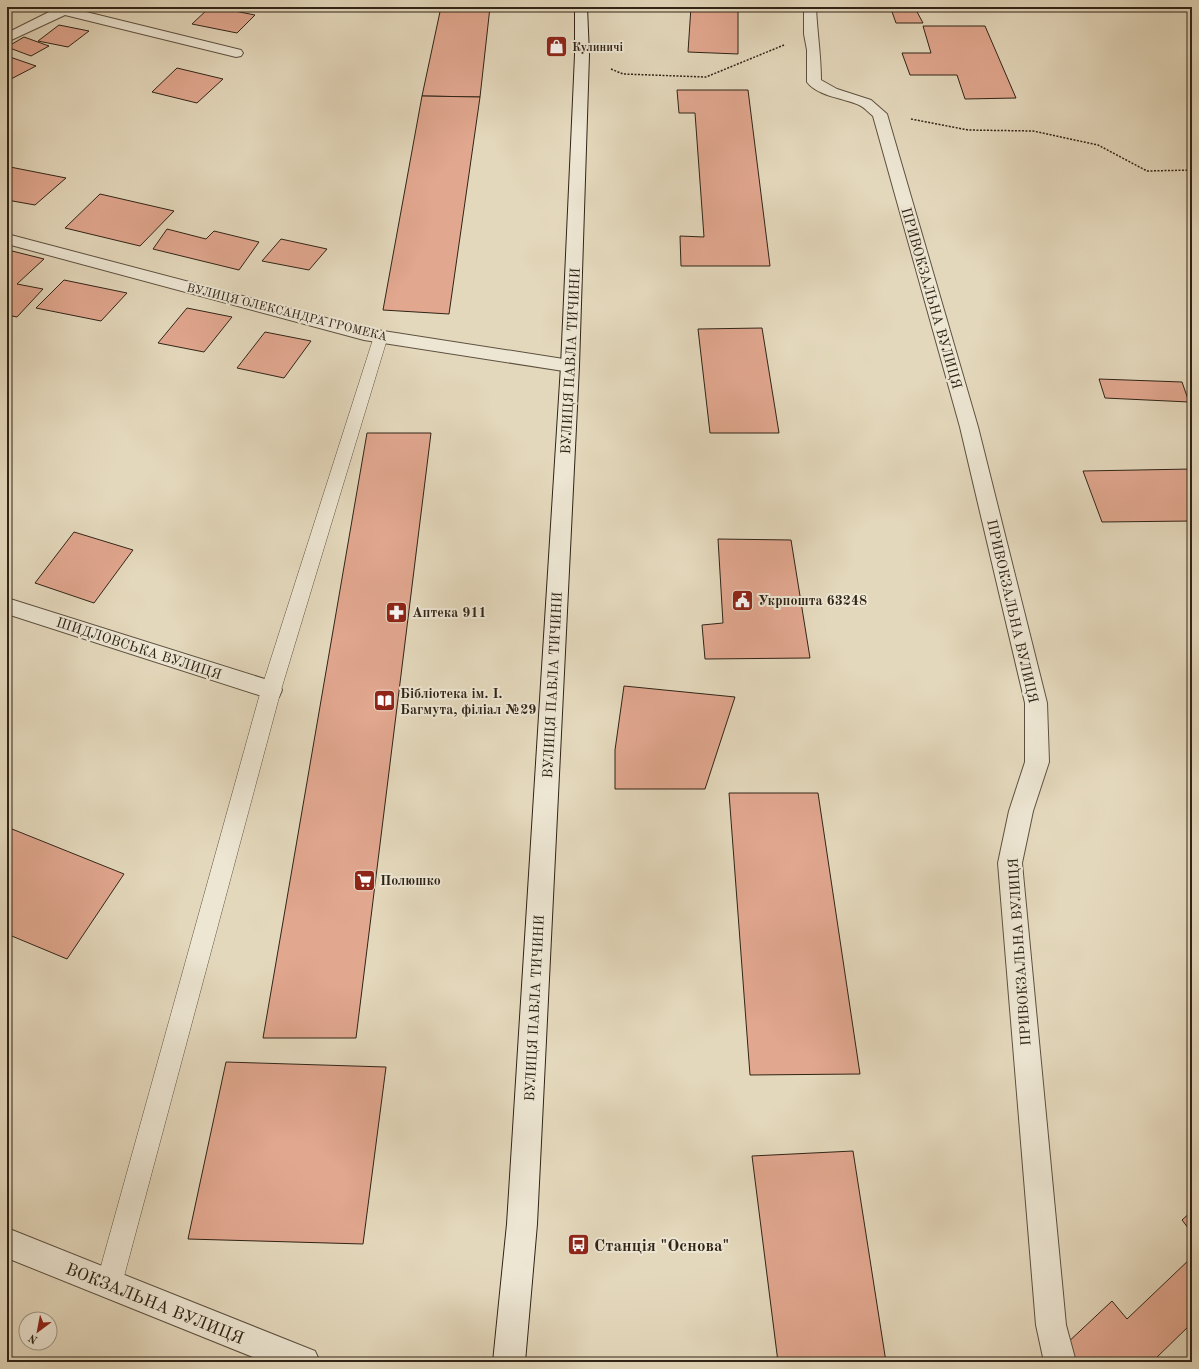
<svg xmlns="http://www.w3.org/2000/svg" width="1199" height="1369" viewBox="0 0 1199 1369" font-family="'Old Standard TT',serif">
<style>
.building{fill:#e1a78f;stroke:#302417}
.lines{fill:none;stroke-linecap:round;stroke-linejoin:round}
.service-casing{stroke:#5d5140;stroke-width:1}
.minor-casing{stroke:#5d5140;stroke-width:2}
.secondary-casing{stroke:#302417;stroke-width:2}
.path{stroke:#302417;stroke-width:1.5;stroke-dasharray:2 1.5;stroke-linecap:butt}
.service{fill:#ede6d3;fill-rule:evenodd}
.minor{fill:#ede6d3;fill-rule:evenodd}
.secondary{fill:#ede6d3;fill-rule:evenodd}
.labels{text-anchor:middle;stroke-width:4;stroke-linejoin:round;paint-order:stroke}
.far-poi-label{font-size:12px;font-weight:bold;fill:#302417;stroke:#ede6d3;text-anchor:start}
.far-street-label{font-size:12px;fill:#302417;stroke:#ede6d3}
.street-label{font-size:14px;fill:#302417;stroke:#ede6d3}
.poi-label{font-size:14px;font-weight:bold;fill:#302417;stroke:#ede6d3;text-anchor:start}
.near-poi-label{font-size:17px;font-weight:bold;fill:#302417;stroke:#ede6d3;text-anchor:start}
.near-street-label{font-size:17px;fill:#302417;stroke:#ede6d3}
</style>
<rect width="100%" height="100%" fill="#e4d8bc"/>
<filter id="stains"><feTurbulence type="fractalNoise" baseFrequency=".005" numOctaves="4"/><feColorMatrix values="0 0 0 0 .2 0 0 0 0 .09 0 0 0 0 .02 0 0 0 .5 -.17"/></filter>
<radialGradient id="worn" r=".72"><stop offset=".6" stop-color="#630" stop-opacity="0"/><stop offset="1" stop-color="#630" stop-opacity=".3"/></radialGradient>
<g class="building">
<polygon points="210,7 214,7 255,15 237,33 192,24"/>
<polygon points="441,7 490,7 480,97 422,96"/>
<polygon points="691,7 738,7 738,54 688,52"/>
<polygon points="915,8 923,23 896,23 891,9"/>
<polygon points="59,25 89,31 68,47 38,41"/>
<polygon points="923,26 985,26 1016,98 965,99 957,75 910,75 902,53 931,53"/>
<polygon points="24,37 49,46 31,56 7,47"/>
<polygon points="7,56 36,66 9,80 7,79"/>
<polygon points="177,68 223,79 197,103 152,92"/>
<polygon points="677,90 748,90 770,266 681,266 680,236 704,237 695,113 679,113"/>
<polygon points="422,96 480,97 449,314 383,310"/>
<polygon points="10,167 66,178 35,205 7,200 7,170"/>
<polygon points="100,194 174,211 140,246 65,228"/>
<polygon points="167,229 206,239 214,231 259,242 239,270 153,249"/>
<polygon points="281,239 327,249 309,270 262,261"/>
<polygon points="12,251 44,259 17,284 43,289 17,317 7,315 7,256"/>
<polygon points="64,280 127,293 101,321 36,308"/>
<polygon points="187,308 232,317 204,352 158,343"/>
<polygon points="762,328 779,433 710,433 698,329"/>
<polygon points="265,332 311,341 284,378 237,368"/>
<polygon points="1099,379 1182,382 1189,402 1105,398"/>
<polygon points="367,433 431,433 356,1038 263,1038"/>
<polygon points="1192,469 1192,521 1102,522 1083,471"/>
<polygon points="74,532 133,550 94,603 35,583"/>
<polygon points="718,539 791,540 810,658 705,659 702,625 723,623"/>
<polygon points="624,686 735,697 705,789 615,789 615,750"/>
<polygon points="729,793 818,793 860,1074 750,1075"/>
<polygon points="7,827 124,874 67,959 7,934"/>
<polygon points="226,1062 386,1067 363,1244 188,1239"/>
<polygon points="853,1151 886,1362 778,1362 752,1156"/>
<polygon points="1192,1211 1192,1233 1182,1220"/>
<polygon points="1192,1257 1192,1323 1152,1362 1079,1362 1065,1345 1112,1301 1127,1319"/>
</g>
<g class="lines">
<defs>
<polygon id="service" points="381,331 386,333 388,336 281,690 122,1284 118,1293 109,1297 100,1293 96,1284 261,690 374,336 376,333"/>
<g id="minor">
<polygon points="43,7 74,7 74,9 241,50 243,53 241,56 236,57 65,15 7,42 7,33 51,11 44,10"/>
<path d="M804 7H816C817 32 821 55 821 80L837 89 871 100 887 114 978 427 1047 703 1049 762 1033 811 1022 863 1066 1325 1076 1362H1044L1036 1325 998 863 1009 811 1025 762V703L960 427 873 116C869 113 865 108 861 106 846 98 818 97 807 82V50L804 34Z"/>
<polygon points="7,234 364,328 570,360 576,362 579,366 576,370 570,372 364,340 7,244"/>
<polygon points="7,598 271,681 279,683 282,690 279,697 271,699 7,614"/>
<polygon points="7,1228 315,1351 320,1362 265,1362 7,1258"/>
</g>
<polygon id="secondary" points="575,7 587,7 589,55 579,366 537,1224 525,1362 493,1362 507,1224 561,366 575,55"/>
</defs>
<use href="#service" class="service-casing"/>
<use href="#minor" class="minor-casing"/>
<use href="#secondary" class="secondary-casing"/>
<g class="path">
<polyline points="611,69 623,74 706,77 784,45"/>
<polyline points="911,119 968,130 1033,131 1098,145 1147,171 1192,170"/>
</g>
<use href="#service" class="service"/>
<use href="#minor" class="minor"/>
<use href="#secondary" class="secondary"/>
</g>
<defs>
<symbol id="shop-square" viewBox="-11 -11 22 22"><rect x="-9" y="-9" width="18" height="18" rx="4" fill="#8f2418" stroke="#ede6d3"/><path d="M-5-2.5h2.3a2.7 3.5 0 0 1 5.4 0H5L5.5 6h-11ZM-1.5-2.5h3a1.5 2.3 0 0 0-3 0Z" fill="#fff"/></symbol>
<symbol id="civic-square" viewBox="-11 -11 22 22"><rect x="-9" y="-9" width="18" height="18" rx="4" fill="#8f2418" stroke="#ede6d3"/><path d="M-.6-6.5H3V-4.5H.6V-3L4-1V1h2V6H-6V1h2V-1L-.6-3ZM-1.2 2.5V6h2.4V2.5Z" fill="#fff"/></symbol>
<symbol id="pharmacy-square" viewBox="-11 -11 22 22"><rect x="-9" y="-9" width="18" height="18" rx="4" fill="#8f2418" stroke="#ede6d3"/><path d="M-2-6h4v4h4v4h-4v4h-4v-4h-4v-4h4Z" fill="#fff"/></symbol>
<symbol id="library-square" viewBox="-11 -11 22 22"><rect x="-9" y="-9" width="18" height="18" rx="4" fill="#8f2418" stroke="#ede6d3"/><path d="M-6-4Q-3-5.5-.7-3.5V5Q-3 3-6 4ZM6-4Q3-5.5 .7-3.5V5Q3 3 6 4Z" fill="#fff"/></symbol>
<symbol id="supermarket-square" viewBox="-11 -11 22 22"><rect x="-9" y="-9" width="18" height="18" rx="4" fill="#8f2418" stroke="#ede6d3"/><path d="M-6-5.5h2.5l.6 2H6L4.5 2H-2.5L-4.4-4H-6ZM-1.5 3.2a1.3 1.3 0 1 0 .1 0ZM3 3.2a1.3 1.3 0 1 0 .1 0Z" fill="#fff"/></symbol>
<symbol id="bus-square" viewBox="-11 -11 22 22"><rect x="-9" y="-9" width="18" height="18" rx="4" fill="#8f2418" stroke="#ede6d3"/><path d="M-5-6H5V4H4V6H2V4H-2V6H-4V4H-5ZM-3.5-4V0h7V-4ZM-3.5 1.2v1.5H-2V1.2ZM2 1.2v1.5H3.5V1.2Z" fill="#fff"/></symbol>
</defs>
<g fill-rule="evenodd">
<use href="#shop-square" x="544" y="34" width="25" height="25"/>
<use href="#civic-square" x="730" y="588" width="25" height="25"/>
<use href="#pharmacy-square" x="384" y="600" width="25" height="25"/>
<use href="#library-square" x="372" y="688" width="25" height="25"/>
<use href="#supermarket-square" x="352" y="868" width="25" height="25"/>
<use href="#bus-square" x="566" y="1232" width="25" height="25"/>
</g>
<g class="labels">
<g class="far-poi-label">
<text x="572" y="51">Кулиничі</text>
</g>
<g class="far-street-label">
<text transform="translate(287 312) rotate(14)" y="4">ВУЛИЦЯ ОЛЕКСАНДРА ГРОМЕКА</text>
</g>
<g class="street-label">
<text transform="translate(932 298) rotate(74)" y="5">ПРИВОКЗАЛЬНА ВУЛИЦЯ</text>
<text transform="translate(570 361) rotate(-87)" y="5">ВУЛИЦЯ ПАВЛА ТИЧИНИ</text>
<text transform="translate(1013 611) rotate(77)" y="5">ПРИВОКЗАЛЬНА ВУЛИЦЯ</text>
<text transform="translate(139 648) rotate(18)" y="5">ШИДЛОВСЬКА ВУЛИЦЯ</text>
<text transform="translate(552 685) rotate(-87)" y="5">ВУЛИЦЯ ПАВЛА ТИЧИНИ</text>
<text transform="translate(1019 952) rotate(-94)" y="5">ПРИВОКЗАЛЬНА ВУЛИЦЯ</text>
<text transform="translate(534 1008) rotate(-87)" y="5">ВУЛИЦЯ ПАВЛА ТИЧИНИ</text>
</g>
<g class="poi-label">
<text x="758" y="605">Укрпошта 63248</text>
<text x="412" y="617">Аптека 911</text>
<text x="400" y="698">Бібліотека ім. І.<tspan x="400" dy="16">Багмута, філіал №29</tspan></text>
<text x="380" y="885">Полюшко</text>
</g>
<g class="near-poi-label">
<text x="594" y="1251">Станція "Основа"</text>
</g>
<g class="near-street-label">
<text transform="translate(155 1303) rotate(22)" y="6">ВОКЗАЛЬНА ВУЛИЦЯ</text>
</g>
</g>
<rect width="1199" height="1369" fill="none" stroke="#e4d8bc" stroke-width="24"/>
<rect x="8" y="8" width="1183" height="1353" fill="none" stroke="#302417" stroke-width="2"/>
<rect x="12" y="12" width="1175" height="1345" fill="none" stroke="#302417"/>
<g transform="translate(38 1331) rotate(212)"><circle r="19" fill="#ede6d3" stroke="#a19888"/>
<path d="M0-3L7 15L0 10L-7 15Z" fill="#8f2418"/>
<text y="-6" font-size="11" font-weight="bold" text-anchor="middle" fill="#302417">N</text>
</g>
<rect width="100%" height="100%" filter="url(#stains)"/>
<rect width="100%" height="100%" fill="url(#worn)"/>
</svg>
